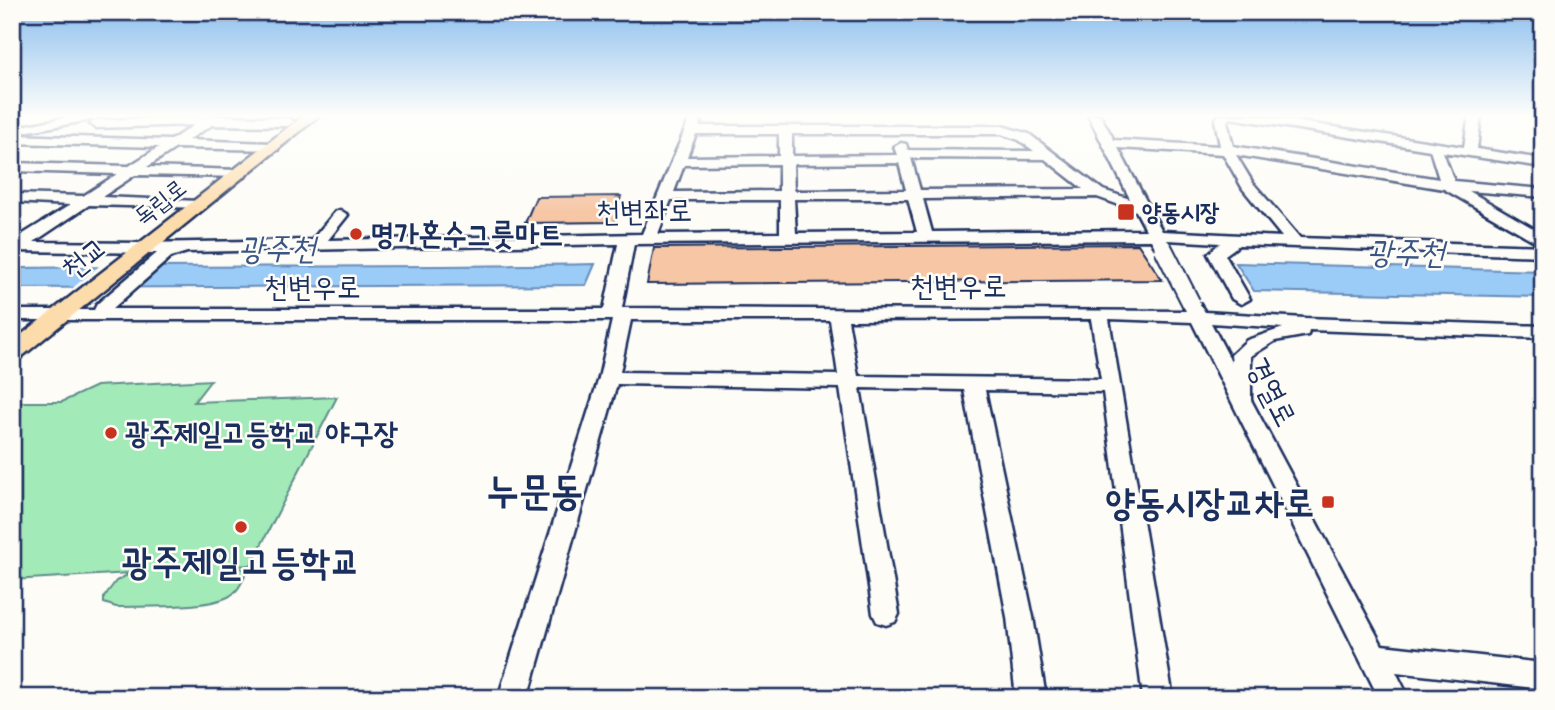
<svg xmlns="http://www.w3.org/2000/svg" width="1555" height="710" viewBox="0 0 1555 710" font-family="Caveat,'Poor Story',sans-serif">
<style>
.green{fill:#a2eab7;stroke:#5e8c8a;stroke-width:2}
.water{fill:#9bcbf7;stroke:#688dba;stroke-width:2}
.pier{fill:#fdfcf7}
.building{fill:#f6c6a5;stroke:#1b2f5e;stroke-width:2}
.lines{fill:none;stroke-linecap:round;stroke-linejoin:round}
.minor-casing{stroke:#1b2f5e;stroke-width:5}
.major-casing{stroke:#1b2f5e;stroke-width:5}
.minor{fill:#fdfcf7;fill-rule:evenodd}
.major{fill:#fddcac;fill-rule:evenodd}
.minor-bridge-casing{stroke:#1b2f5e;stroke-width:21;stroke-linecap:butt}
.minor-bridge{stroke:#fdfcf7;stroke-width:17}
.poi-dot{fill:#c8321e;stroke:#fdfcf7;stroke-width:2.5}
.labels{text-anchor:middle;stroke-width:5;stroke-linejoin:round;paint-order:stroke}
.far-street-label{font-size:24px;fill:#1b2f5e;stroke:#fdfcf7}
.far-poi-label{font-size:24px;font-weight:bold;fill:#1b2f5e;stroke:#fdfcf7;text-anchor:start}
.street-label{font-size:30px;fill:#1b2f5e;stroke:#fdfcf7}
.poi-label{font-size:30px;font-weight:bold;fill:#1b2f5e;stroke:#fdfcf7;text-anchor:start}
.water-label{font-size:32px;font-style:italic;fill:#3b5684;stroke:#fdfcf7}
.near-poi-label{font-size:37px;font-weight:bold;fill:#1b2f5e;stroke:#fdfcf7;text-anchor:end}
.near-quarter-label{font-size:40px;font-weight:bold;fill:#1b2f5e;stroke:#fdfcf7}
</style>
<rect width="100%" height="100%" fill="#fdfcf7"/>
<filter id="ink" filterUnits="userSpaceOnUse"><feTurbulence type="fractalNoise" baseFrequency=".0143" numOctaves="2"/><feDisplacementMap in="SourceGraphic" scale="14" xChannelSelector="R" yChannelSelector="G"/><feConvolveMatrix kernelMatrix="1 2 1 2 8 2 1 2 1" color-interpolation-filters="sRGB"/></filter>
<g filter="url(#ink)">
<path class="green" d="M211 380 194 402 337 397 251 565 237 566 244 570 245 576C241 584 237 593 228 597 202 609 146 606 116 607L104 603V597L116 581 131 573 12 580V402H62L96 386Z"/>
<g class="water">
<polygon points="1236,263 1543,271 1543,297 1254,291"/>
<path d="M595 264 586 285 12 288V268C206 265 401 268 595 264Z"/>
</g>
<polygon class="pier" points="103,263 157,263 125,291 69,291"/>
<g class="building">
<polygon points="621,196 615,222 525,223 536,197"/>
<polygon points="1138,244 1162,280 647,284 654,248"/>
</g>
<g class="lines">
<defs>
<g id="minor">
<polygon points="78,115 103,115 97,119 12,134 12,128"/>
<path d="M202 115 288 118 294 122 288 126 212 125 188 140 273 143 278 144V150L176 148 147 167 240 170 247 174 245 177 135 175 102 197 200 201 207 205 205 208 89 205 34 242 144 243 312 240 335 212 340 210 348 215 328 240 642 234 691 115H703L699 126H1002L1029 134 1103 190 1130 199 1088 115H1100L1114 140 1220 146 1215 120 1219 115H1255L1464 147 1469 115H1481L1477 149 1543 159V167L1443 152 1454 181 1543 189V197L1469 191 1543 234V246L1444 189 1236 155 1253 183 1300 238 1543 246V256L1239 245 1225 255 1250 299 1241 304 1232 299 1208 254 1220 243 1167 240 1169 244 1167 247H1155L1151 240 634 244 622 308 1186 311 1184 307 1187 303H1199L1205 312 1305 318 1543 326V338L1309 330 1308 335 1275 341 1251 356V400L1382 645 1543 663V689L1396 672 1409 698H1379L1192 322 1109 319 1173 698H1143L1103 392 985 390 1033 617 1046 698H1016L1007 617 964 390 860 388 899 614 895 622 886 625 877 622 873 614 840 388 617 384 528 698H498L599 378 612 320H12V310H94L97 304 157 253 12 251V241L70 205 12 202V194L83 196 117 174 12 171V163L129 166 159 147 12 143V135L171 140 194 125 96 128 90 124 96 120 202 117ZM1230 118 1430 150 1439 179 1233 146 1227 121ZM696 134H779V156L687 157ZM792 134H1001L1019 140 1034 151 908 150 906 144 901 143 894 147 897 155 792 156ZM1118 148 1223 154 1243 189 1282 237 1162 231ZM911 158 1045 159 1083 189 920 190ZM899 163 906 190 794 191 793 164ZM779 164V191L674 192 684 165ZM1097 197 1136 211 1146 230 932 232 923 199ZM794 199H908L917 232 796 233ZM671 200H780V233L658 234ZM618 244 604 309H112L171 257 187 252ZM1091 319 1101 379 858 376 848 320ZM631 320H830L838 375 620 372ZM1211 323 1283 328 1247 340 1231 355 1232 363Z"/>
</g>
<polygon id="major" points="304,115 320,115 20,358 12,360 12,342"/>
</defs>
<use href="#minor" class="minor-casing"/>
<use href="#major" class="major-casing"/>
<use href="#minor" class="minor"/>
<use href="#major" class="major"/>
<defs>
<polyline id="minor-bridge" points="1163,248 1191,303"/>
</defs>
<use href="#minor-bridge" class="minor-bridge-casing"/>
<use href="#minor-bridge" class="minor-bridge"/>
</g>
</g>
<linearGradient id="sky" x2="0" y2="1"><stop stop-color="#89bdee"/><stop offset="0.54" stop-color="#fefefb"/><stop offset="1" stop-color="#fefefb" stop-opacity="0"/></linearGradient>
<rect width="1555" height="214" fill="url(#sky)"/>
<g class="poi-dot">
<rect x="1117" y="203" width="18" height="18" rx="3.5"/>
<circle cx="356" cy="234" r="7"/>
<circle cx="111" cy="433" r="7"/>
<rect x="1321" y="495" width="14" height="14" rx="3.5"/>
<circle cx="241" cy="527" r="7"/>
</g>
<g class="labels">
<g class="far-street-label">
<text transform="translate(160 202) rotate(-38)" y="8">독립로</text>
</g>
<g class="far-poi-label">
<text x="1142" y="220">양동시장</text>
</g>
<g class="street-label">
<text transform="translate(644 211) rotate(-1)" y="10">천변좌로</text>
<text transform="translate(84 258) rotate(-39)" y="10">천교</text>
<text x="958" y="296">천변우로</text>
<text x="312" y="297">천변우로</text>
<text transform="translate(1272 392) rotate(63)" y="10">경열로</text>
</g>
<g class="poi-label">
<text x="370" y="244">명가혼수그릇마트</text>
<text x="125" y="443">광주제일고등학교 야구장</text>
</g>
<g class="water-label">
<text x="277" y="259">광주천</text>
<text transform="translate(1406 252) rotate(1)" y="11">광주천</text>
</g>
<g class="near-poi-label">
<text x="1314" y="515">양동시장교차로</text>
<text x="241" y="574" text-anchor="middle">광주제일고등학교</text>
</g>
<g class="near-quarter-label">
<text x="535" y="504">누문동</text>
</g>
</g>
<rect width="1555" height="710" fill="none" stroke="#fdfcf7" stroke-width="42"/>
<rect x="21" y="21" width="1513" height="668" fill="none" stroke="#1b2f5e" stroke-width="2.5" filter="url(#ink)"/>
</svg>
